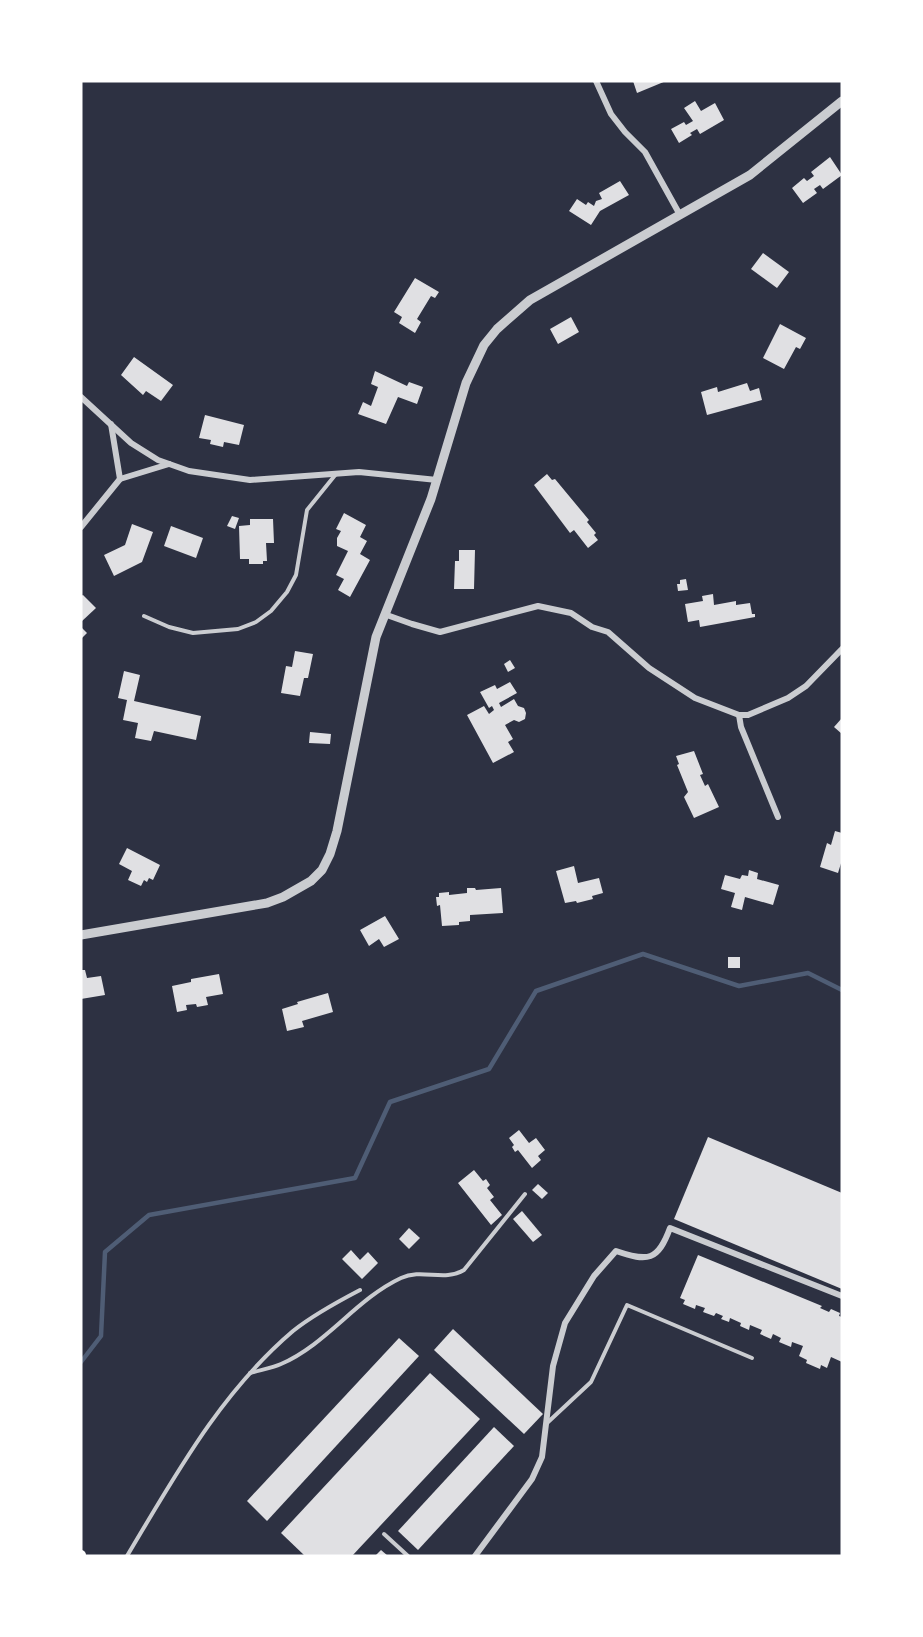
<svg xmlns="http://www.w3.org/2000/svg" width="923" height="1637" viewBox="0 0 923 1637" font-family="Signika,sans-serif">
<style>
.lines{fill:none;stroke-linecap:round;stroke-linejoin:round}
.stream{stroke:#4f5d75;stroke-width:4.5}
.building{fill:#e0e0e3}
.service{stroke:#caccd0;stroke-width:4}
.minor{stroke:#caccd0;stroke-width:6}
.tertiary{stroke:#caccd0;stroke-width:9}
.secondary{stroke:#fff;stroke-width:10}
</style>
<rect width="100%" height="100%" fill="#2d3142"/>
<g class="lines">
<polyline class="stream" points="81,1362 101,1336 105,1252 149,1215 355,1178 390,1102 489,1069 536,991 643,954 739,986 808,973 842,990"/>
</g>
<g class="building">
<polygon points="633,81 666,81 637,93"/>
<polygon points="695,101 701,111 715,103 724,120 700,134 697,129 690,133 692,135 679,143 671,129 684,122 686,125 693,121 684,108"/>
<polygon points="830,157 842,175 823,189 820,185 814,189 817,193 803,203 792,188 804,178 807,181 814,176 811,172"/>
<polygon points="620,181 629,195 600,211 591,225 569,211 577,199 586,205 588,202 594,206 596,201 602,199 599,193"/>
<polygon points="763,253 789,272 777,288 751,269"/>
<polygon points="415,278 439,292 435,298 431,296 417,319 421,322 415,333 399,323 402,317 394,312"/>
<polygon points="571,317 579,332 558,344 550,329"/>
<polygon points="780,324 806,338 800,349 796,347 784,369 763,358"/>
<polygon points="134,357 173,385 161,401 146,391 143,395 121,375"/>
<polygon points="375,371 407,386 409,382 423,387 417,404 398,397 386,424 358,414 363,402 371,406 378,387 371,384"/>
<polygon points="747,383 750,391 759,388 762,400 707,415 701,392 717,387 718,392"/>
<polygon points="205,415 244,425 239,445 224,442 223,447 210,444 211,440 199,438"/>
<polygon points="547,474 552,480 555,479 589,520 587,522 596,533 594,535 598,540 588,548 574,530 570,533 534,485"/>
<polygon points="344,513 366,525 360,537 367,541 360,554 370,560 350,597 338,590 344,579 336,575 348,551 337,546 337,538 341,531 336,529"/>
<polygon points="232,516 239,518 235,529 227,526"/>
<polygon points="250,519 273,519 274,543 266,543 267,561 263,561 263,564 249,564 249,559 240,559 239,526 250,525"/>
<polygon points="132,524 153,532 142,562 114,576 104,555 125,545"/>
<polygon points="171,526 203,538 196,558 164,546"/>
<polygon points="459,550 475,550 474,589 454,589 455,561 459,561"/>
<polygon points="686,579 688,590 678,591 677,584 680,584 680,580"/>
<polygon points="713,594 714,605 736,601 736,605 750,603 752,614 755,614 755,617 700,627 699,620 688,622 685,604 703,601 702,596"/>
<polygon points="83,595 96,608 81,622 81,596"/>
<polygon points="81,627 87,633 81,639"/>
<polygon points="295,651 313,654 308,678 304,678 300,696 281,693 286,666 292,667"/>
<polygon points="510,660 515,668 508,672 504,664"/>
<polygon points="124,671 140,675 134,701 201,716 196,740 154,731 151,741 135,738 138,723 123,720 127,700 118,698"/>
<polygon points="510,682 517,693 499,703 501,707 514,699 518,706 524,708 526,713 525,719 519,722 514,720 505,725 513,739 508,742 514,752 493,763 467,715 484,706 489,714 494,710 492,706 489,708 480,692 495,685 497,689"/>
<polygon points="842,718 842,734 834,727"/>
<polygon points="310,732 331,734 330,744 309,743"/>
<polygon points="694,751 703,774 700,775 705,786 708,784 719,807 694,818 684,797 688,792 677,765 679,764 676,756"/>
<polygon points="835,831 842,833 842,860 838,873 820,867 827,843 831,845"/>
<polygon points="127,848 160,865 153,880 149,878 147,882 144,880 141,886 128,880 132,871 119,864"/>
<polygon points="574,866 578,883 599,878 603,893 592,896 593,899 577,903 576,901 565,903 556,871"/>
<polygon points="749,870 758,873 757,879 779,885 773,905 745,897 742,910 731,907 735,893 721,889 725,875 740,879 742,875 748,876"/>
<polygon points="467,888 475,888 476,890 501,888 503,913 470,915 470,921 459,922 459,925 442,926 440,905 437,906 436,897 439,897 439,893 449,892 449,895 467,893"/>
<polygon points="385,916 399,939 384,947 379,939 369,946 360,930"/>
<rect x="728" y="957" width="12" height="11"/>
<polygon points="81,970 85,970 87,978 101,976 105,995 81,999"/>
<polygon points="219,974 223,994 206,997 208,1005 197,1007 196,1004 186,1005 187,1010 177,1012 172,986 191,982 191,979"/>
<polygon points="328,993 333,1012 302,1021 304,1027 287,1031 282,1009 298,1004 297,1002"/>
<polygon points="519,1130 529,1143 536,1138 545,1150 538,1156 541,1160 532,1168 518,1150 515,1152 512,1147 514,1145 509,1138"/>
<polygon points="708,1137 842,1193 842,1289 674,1219"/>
<polygon points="474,1170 483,1181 486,1179 490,1185 487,1188 494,1197 490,1200 502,1215 491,1225 458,1183"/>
<polygon points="538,1184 548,1193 542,1199 532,1190"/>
<polygon points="522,1211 542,1235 533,1242 513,1219"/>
<polygon points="409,1228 420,1238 409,1249 399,1239"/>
<polygon points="351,1250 360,1260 368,1252 378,1263 362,1279 342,1259"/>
<polygon points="698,1255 822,1306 820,1308 829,1312 831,1309 840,1313 839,1316 842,1317 842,1362 831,1357 827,1368 821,1365 820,1369 806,1363 807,1360 799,1356 803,1346 792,1342 791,1347 779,1342 781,1338 773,1334 771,1339 760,1334 762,1330 750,1325 749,1330 740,1326 741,1323 730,1318 729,1322 721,1319 723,1316 716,1313 714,1316 703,1312 705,1308 696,1305 695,1309 683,1304 685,1300 680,1298"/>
<polygon points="453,1329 543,1414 524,1434 434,1350"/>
<polygon points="399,1338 419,1356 267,1521 247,1501"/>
<polygon points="430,1373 480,1419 352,1556 305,1556 281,1533"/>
<polygon points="494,1427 514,1446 418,1550 398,1531"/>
<polygon points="381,1550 388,1556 375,1556"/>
</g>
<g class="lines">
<g class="service">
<polyline points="144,616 169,627 193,633 238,629 256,622 271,611 287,592 296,575 307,510 336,474"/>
<path d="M250 1373C260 1370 272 1368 281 1364 327 1344 356 1299 401 1278 422 1268 444 1282 464 1270L525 1194"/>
<polyline points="546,1424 591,1382 627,1305 752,1358"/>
<polyline points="384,1534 408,1556"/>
<path d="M127 1556C175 1476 220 1393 293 1331 313 1315 337 1302 360 1290"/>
</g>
<g class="minor">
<polyline points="596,81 611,114 625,132 645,152 680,215"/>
<polyline points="81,397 131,443 158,460 189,471 250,480 359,472 437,480"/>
<polyline points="111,424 120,479"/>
<polyline points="81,527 120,479 169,464"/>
<polyline points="384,614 412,624 440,632 538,606 571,613 592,627 608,632 649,668 695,698 739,715 748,715 788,698 806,686 842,649"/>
<polyline points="739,715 741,727 778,817"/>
<path d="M475 1556 532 1479 542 1457 553 1366 565 1323 594 1276 616 1251C648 1262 658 1261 670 1228L842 1296"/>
</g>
<polyline class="tertiary" points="81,935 267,903 283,897 311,881 322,870 330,854 337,831 376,637 431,499 466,383 484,345 497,329 530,300 750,175 842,101"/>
<polyline class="secondary" points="81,1555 81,1556"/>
</g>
<rect width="923" height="1637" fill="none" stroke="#ffffff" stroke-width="165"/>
</svg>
